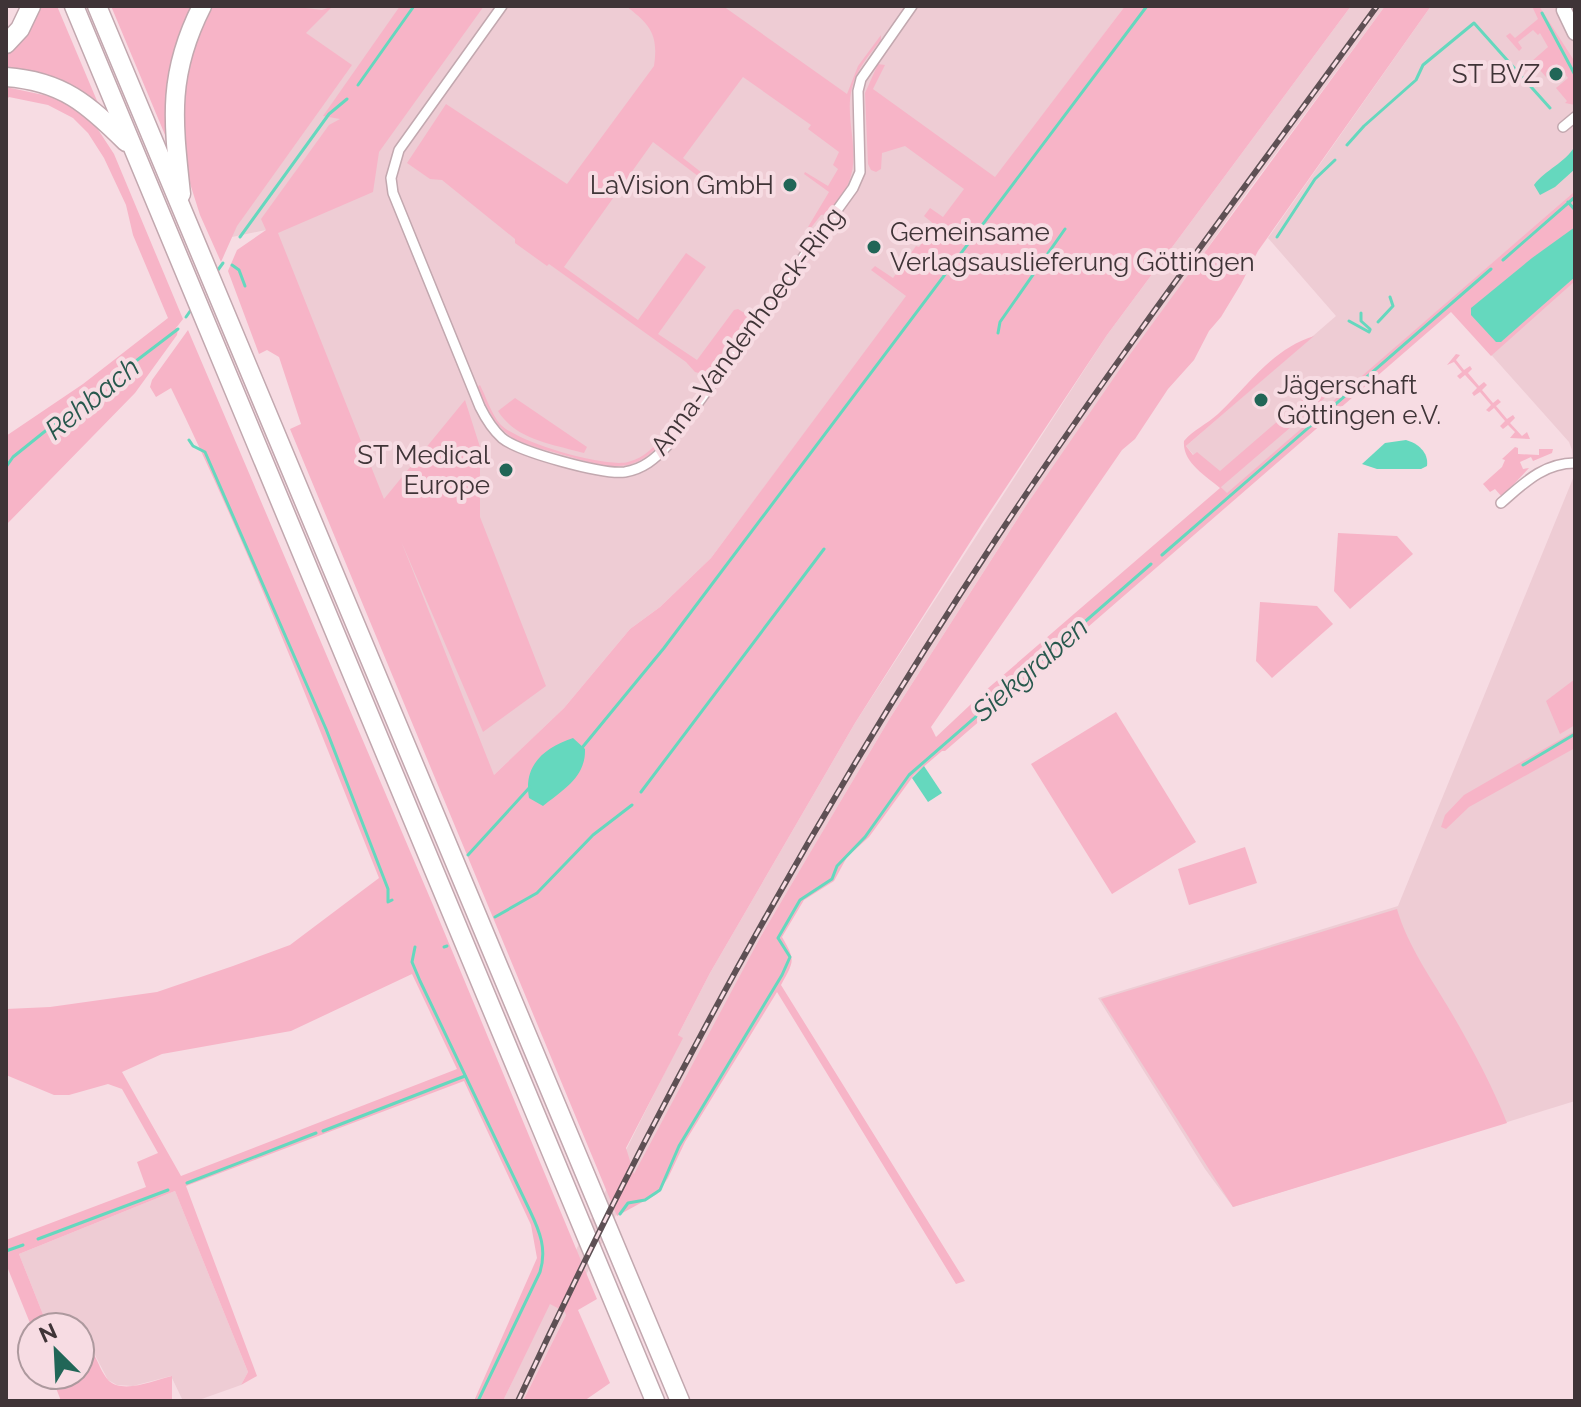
<svg xmlns="http://www.w3.org/2000/svg" width="1581" height="1407" viewBox="0 0 1581 1407" font-family="Raleway,sans-serif">
<style>
.built{fill:#eeccd4}
.green{fill:#f7b4c7;fill-rule:evenodd}
.water{fill:#65d8be}
.lines{fill:none;stroke-linecap:round;stroke-linejoin:round}
.stream{stroke:#65d8be;stroke-width:3}
.street-casing{stroke:#c2a8af;stroke-width:12}
.secondary-casing{stroke:#c2a8af;stroke-width:17}
.highway-casing{stroke:#c2a8af;stroke-width:21}
.street{stroke:#fff;stroke-width:9}
.secondary{stroke:#fff;stroke-width:14}
.highway{stroke:#fff;stroke-width:18}
.rail-casing{stroke:#5e5054;stroke-width:6}
.rail{stroke:#f7dce3;stroke-width:3;stroke-dasharray:9;stroke-linecap:butt}
.poi-dot{fill:#216657;stroke:#f7dce3;stroke-width:3}
.labels{text-anchor:middle;stroke-width:8;stroke-linejoin:round;paint-order:stroke}
.poi-label{font-size:26px;fill:#3f3437;stroke:#f7dce3;text-anchor:end}
.street-label{font-size:26px;fill:#3f3437;stroke:#f7dce3}
.water-label{font-size:28px;font-style:italic;fill:#27584d;stroke:#f7dce3}
</style>
<rect width="100%" height="100%" fill="#f7dce3"/>
<g class="built">
<polygon points="251,6 1125,6 711,558 660,607 630,629 564,708 493,776 277,233 266,230 232,237"/>
<polygon points="1351,6 1385,6 1240,202 1025,507 890,718 761,936 637,1173 523,1401 503,1401 548,1306 682,1038 678,1035 710,973 855,723 1107,335"/>
<polygon points="1431,6 1575,6 1575,191 1227,494 1186,446 1336,316 1268,238"/>
<polygon points="1575,204 1575,1101 1233,1207 1205,1169 1098,998 1398,906 1574,476 1572,450 1569,442 1452,311"/>
<polygon points="175,1191 248,1372 241,1385 196,1401 183,1401 171,1376 133,1386 117,1385 108,1380 94,1353 80,1348 80,1327 48,1327 19,1254"/>
</g>
<g class="green">
<polygon points="35,6 57,6 103,115 6,74 6,50"/>
<polygon points="111,6 199,6 173,154"/>
<polygon points="213,6 289,6 322,10 333,6 306,33 352,65 237,226 221,262 200,215 188,177 179,115 190,56"/>
<path d="M400 6H484L379 152 373 192 278 233 384 499 465 400 480 447V517L546 686 483 732 401 541 494 775 564 708 630 629 660 607 711 558 906 296 871 270 875 266 893 278 916 246 919 247 935 225 924 216 930 208 943 217 964 189 905 146 882 153 881 169 876 172 871 170 868 164 865 93 878 64 885 65 873 89 995 177 1125 6H1351L1107 335 981 525 855 723 710 973 678 1035 683 1038 626 1148 634 1174 761 936 814 846 890 718 1025 507 1131 353 1385 6H1431L1258 251 1241 284 1221 317 1209 331 1194 360 1168 389 1135 439 1122 450 931 727 936 737 986 690 1220 488C1206 476 1182 462 1184 441 1193 430 1207 424 1218 414 1249 385 1272 349 1314 336L1186 446 1193 455 1197 452 1220 471 1315 389 1323 387 1334 390 1221 487 1227 493 1575 191V281L1491 356 1451 312 945 751H942L914 775 869 837 847 857 834 881 804 900 782 937C796 961 794 961 781 985L965 1281 956 1284 777 992 685 1142 668 1178 657 1194 617 1216 290 429 301 424 279 357 267 350 259 354 228 271 237 250 266 230 261 219 329 125 340 119 323 116Z"/>
<path d="M626 6H723L847 94 858 66 881 35V40C870 54 856 70 852 88 844 118 861 152 849 182 845 193 836 204 829 214L821 215 810 229 808 227 829 192 804 174 805 172 828 186 838 169 833 165 839 152 808 129 811 125 743 77 683 158 729 194 727 198 653 142 564 267 638 320 686 253 706 267 658 334 697 360 734 310 738 309 749 316 706 375 695 372 686 362 549 264 547 266 515 243V239L442 180 430 179 407 163 446 104 567 184 654 66C659 33 649 24 626 6Z"/>
<polygon points="1532,6 1539,6 1575,62 1575,105 1565,103 1567,101 1556,88 1568,78 1557,64 1546,72 1546,77 1532,61 1548,47 1540,33 1538,35 1533,30 1518,42 1522,48 1519,51 1506,36 1510,33 1515,38 1538,19"/>
<polygon points="6,87 53,97 77,109 97,128 114,154 183,319 176,328 178,329 177,335 135,393 6,525 6,436 83,384 168,318 133,235 126,205 104,158 88,133 73,118 48,105 9,97 6,100"/>
<path d="M188 330 433 905 597 1299 578 1310 610 1383 584 1401H523L566 1315 565 1312 550 1304 503 1401H474L537 1258 531 1225 464 1081 186 1186 257 1376 241 1385 248 1372 175 1191 19 1254 48 1327 32 1328 6 1264V1240L146 1187 137 1162 158 1153 122 1089 108 1084 69 1095H54L6 1075V1009L50 1007 157 992 233 966 290 945 379 878C313 714 249 547 171 388L156 397 150 387 152 380ZM412 974 457 1069 181 1176 122 1072 162 1054 291 1031Z"/>
<polygon points="1456,354 1460,355 1456,360 1464,370 1470,366 1472,369 1468,373 1479,386 1484,382 1487,385 1482,390 1493,403 1498,399 1501,402 1496,406 1507,419 1513,415 1515,418 1510,423 1522,436 1527,432 1530,439 1510,438 1515,432 1508,425 1503,429 1500,426 1505,421 1494,408 1489,412 1486,410 1491,405 1480,392 1474,396 1472,393 1477,388 1465,375 1460,379 1457,376 1462,372 1454,362 1447,365"/>
<path d="M480 385C486 397 491 413 500 424 516 442 604 468 628 462 645 458 656 445 666 432L667 436C636 476 611 469 567 456 550 451 531 447 514 439 494 426 487 407 477 387Z"/>
<path d="M515 398 587 447 584 453C553 444 516 440 498 411Z"/>
<polygon points="1515,447 1518,448 1518,454 1539,455 1539,449 1553,449 1552,453 1533,461 1531,457 1520,462 1523,469 1529,468 1502,497 1495,489 1490,492 1483,484 1502,467 1505,460 1502,459"/>
<polygon points="1338,533 1397,536 1413,554 1350,609 1334,591"/>
<polygon points="1260,602 1317,606 1333,624 1272,678 1256,661"/>
<polygon points="1575,679 1575,725 1560,734 1546,701"/>
<polygon points="1116,712 1196,842 1112,894 1031,764"/>
<polygon points="1575,731 1575,748 1469,807 1446,829 1441,827 1445,815 1464,795"/>
<polygon points="1245,847 1257,883 1189,905 1178,869"/>
<path d="M1397 909C1408 947 1432 979 1451 1012 1472 1048 1492 1085 1507 1123L1233 1207 1101 999Z"/>
<path d="M80 1348 93 1353C98 1361 102 1374 109 1381 124 1394 155 1380 172 1376V1401H61L51 1375H80Z"/>
</g>
<g class="water">
<path d="M1575 146V169L1555 187 1540 195 1534 185C1546 169 1564 164 1575 146Z"/>
<polygon points="1575,227 1575,277 1501,342 1496,342 1471,315 1471,308 1532,258"/>
<path d="M1406 440C1417 443 1429 452 1427 466L1421 469H1377L1362 464 1385 443Z"/>
<path d="M573 738 585 749C586 777 563 790 543 806L529 798C523 765 544 748 573 738Z"/>
<polygon points="924,766 942,793 928,802 912,778"/>
</g>
<g class="lines">
<g class="stream">
<polyline points="1542,13 1575,75"/>
<polyline points="358,85 414,6"/>
<polyline points="1347,145 1364,126 1416,80 1423,65 1474,23 1550,108"/>
<polyline points="1568,202 1575,210"/>
<polyline points="240,237 329,114 347,99"/>
<polyline points="1277,237 1315,179 1335,160"/>
<polyline points="1503,260 1575,197"/>
<polyline points="232,265 239,270 245,286"/>
<polyline points="215,274 223,263"/>
<polyline points="1361,313 1361,321 1370,329"/>
<polyline points="186,317 193,307"/>
<polyline points="1349,321 1369,332 1370,330"/>
<polyline points="1378,322 1393,306 1390,297"/>
<polyline points="998,333 1000,322 1065,229"/>
<polyline points="189,440 193,446 205,452 326,729 388,889 388,902 392,900"/>
<polyline points="6,467 13,457 69,412 178,329"/>
<polyline points="1162,555 1491,269"/>
<polyline points="581,749 664,648 1147,6"/>
<polyline points="1523,765 1575,734"/>
<polyline points="641,792 824,549"/>
<polyline points="468,855 530,787"/>
<polyline points="495,917 537,893 593,835 632,805"/>
<path d="M415 947 412 962 420 981 530 1211C540 1232 547 1249 540 1272L478 1401"/>
<polyline points="444,947 447,946"/>
<polyline points="323,1131 465,1076"/>
<polyline points="187,1183 316,1133"/>
<polyline points="620,1214 628,1203 645,1200 660,1190 679,1146 782,975 790,957 778,938 800,900 832,879 837,866 865,837 909,775 1151,564"/>
<polyline points="38,1239 168,1190"/>
<polyline points="6,1251 23,1245"/>
</g>
<defs>
<g id="street">
<path d="M502 6 399 150 391 178 393 193 480 407C486 419 492 429 502 438 519 452 603 475 625 472 643 469 655 459 667 446L853 188 860 172 858 91 861 79 912 6"/>
<polyline points="1563,127 1575,117"/>
<path d="M1501 503C1523 484 1543 463 1575 463"/>
</g>
<polyline id="secondary" points="1564,10 1575,33"/>
<g id="highway">
<polyline points="74,6 655,1401"/>
<polyline points="97,6 680,1401"/>
<polyline points="6,44 20,29 31,6"/>
<path d="M6 77C62 81 88 104 126 142"/>
<path d="M181 194C173 120 167 75 202 6"/>
</g>
</defs>
<use href="#street" class="street-casing"/>
<use href="#secondary" class="secondary-casing"/>
<use href="#highway" class="highway-casing"/>
<use href="#street" class="street"/>
<use href="#secondary" class="secondary"/>
<use href="#highway" class="highway"/>
<defs>
<path id="rail" d="M518 1401C657 1102 816 812 998 536 1118 355 1249 182 1377 6"/>
</defs>
<use href="#rail" class="rail-casing"/>
<use href="#rail" class="rail"/>
</g>
<g class="poi-dot">
<circle cx="1556" cy="74" r="8"/>
<circle cx="790" cy="185" r="8"/>
<circle cx="874" cy="247" r="8"/>
<circle cx="1261" cy="400" r="8"/>
<circle cx="506" cy="470" r="8"/>
</g>
<g class="labels">
<g class="poi-label">
<text x="1540" y="83">ST BVZ</text>
<text x="774" y="194">LaVision GmbH</text>
<text x="890" y="241" text-anchor="start">Gemeinsame<tspan x="890" dy="30">Verlagsauslieferung Göttingen</tspan></text>
<text x="1277" y="394" text-anchor="start">Jägerschaft<tspan x="1277" dy="30">Göttingen e.V.</tspan></text>
<text x="490" y="464">ST Medical<tspan x="490" dy="30">Europe</tspan></text>
</g>
<g class="street-label">
<text transform="translate(747 331) rotate(-53)" y="9">Anna-Vandenhoeck-Ring</text>
</g>
<g class="water-label">
<text transform="translate(92 398) rotate(-39)" y="10">Rehbach</text>
<text transform="translate(1030 669) rotate(-41)" y="10">Siekgraben</text>
</g>
</g>
<rect width="1581" height="1407" fill="none" stroke="#3f3437" stroke-width="16"/>
<g transform="translate(56 1351) rotate(336)"><circle r="38" fill="#f7dce3" stroke="#ad999e" stroke-width="2"/>
<path d="M0-6L14 30L0 20L-14 30Z" fill="#216657"/>
<text y="-12" font-size="22" font-weight="bold" text-anchor="middle" fill="#3f3437">N</text>
</g>
</svg>
